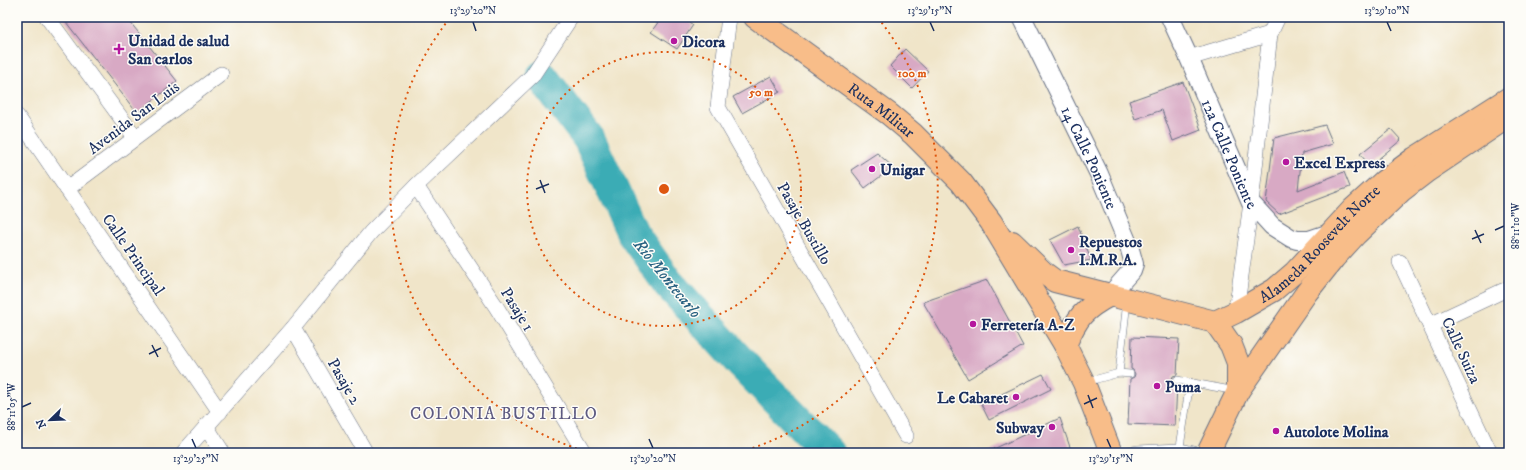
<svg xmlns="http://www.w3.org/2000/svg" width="1526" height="470" viewBox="0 0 1526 470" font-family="'IM FELL DW Pica',serif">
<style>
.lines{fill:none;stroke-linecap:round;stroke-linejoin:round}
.river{stroke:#3bacb5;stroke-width:33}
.building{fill:#d8a9c4}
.service-casing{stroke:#666f83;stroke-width:8}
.minor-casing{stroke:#666f83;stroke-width:16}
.tertiary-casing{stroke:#666f83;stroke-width:20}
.primary-casing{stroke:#666f83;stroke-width:24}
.trunk-casing{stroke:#666f83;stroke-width:24}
.service{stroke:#fff;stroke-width:7}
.minor{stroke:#fff;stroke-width:15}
.tertiary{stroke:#fff;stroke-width:18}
.primary{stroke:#f8bd89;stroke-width:22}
.trunk{stroke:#f8bd89;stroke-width:22}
.ticks{fill:none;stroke:#1b2f5e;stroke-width:1.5}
.ring{fill:none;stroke:#de5710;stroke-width:2;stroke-dasharray:2 4}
.poi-dot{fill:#b5179e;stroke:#fdfcf7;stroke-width:1.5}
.labels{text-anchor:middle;stroke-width:3;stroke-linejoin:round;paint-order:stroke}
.poi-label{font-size:16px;font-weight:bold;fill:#1b2f5e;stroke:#fdfcf7;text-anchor:start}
.street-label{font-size:16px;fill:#1b2f5e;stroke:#fdfcf7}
.water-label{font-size:17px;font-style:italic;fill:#286181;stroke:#fdfcf7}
.neighbourhood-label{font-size:17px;letter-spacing:1px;fill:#5d5a82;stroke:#fdfcf7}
.centre{fill:#de5710;stroke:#fdfcf7;stroke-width:2}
.ring-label{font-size:12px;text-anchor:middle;font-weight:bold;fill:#de5710;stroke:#fdfcf7;stroke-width:3;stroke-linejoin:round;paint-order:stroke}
.neatline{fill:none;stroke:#1b2f5e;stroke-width:1.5}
.ticks-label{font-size:10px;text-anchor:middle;fill:#1b2f5e}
</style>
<rect width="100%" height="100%" fill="#fdfcf7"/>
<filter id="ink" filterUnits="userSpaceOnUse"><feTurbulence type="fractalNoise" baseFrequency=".025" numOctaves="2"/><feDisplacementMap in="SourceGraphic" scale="8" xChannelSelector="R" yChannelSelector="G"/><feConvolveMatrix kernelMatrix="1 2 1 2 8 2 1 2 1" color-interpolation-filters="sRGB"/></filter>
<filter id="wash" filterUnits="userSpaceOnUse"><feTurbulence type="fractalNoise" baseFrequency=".012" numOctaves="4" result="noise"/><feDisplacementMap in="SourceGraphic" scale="16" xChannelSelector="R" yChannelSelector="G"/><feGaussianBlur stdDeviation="0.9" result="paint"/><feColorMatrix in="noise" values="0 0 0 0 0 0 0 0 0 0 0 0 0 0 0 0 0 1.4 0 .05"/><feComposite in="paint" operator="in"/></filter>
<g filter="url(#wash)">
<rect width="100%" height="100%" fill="#f0e5c9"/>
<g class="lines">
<polyline class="river" points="542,77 589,139 633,234 668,283 743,365 829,453"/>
</g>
<g id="blocks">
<g class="building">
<polygon points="62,17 126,17 177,81 137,113"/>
<polygon points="662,17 682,17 693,25 677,49 651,32"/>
<polygon points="905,49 928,71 912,88 890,66"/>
<polygon points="771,76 780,92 742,113 733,97"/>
<polygon points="1183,82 1201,130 1173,141 1162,110 1135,119 1129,101"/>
<polygon points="1325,125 1333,144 1302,153 1298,190 1344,172 1350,187 1279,214 1266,202 1274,138"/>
<polygon points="1391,129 1401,140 1370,166 1360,154"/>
<polygon points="877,153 893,167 865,188 851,170"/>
<polygon points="1078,226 1091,260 1064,265 1050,240"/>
<polygon points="987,280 1023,346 968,379 923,302"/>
<polygon points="1132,337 1179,339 1177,375 1173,376 1172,379 1173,384 1177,385 1175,426 1128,424 1130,379 1134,377 1135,374 1133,370 1131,369"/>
<polygon points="1043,374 1051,389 989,420 981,404"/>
<polygon points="1060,418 1072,453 985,453"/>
</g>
</g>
</g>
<g filter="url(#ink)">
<use href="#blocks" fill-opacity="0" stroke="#666f83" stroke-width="1"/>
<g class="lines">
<defs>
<g id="service">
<polyline points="1119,373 1127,301"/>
<polyline points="1177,380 1236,391"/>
<polyline points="1086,382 1119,373 1130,374"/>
<polyline points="1180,447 1190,382"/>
<polyline points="1117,453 1138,449 1180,447 1207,453"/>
</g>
<g id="minor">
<polyline points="47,17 135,137"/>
<polyline points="729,17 718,107 906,436"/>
<polyline points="1189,58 1270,34"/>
<polyline points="17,116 220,412"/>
<polyline points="416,186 497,308 585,453"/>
<polyline points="67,189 221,74"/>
<polyline points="1400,262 1490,453"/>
<polyline points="1236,312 1251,203 1270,34 1278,17"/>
<polyline points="1430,325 1509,288"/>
<polyline points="293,328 366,453"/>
<polyline points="206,426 223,453"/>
<polyline points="183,453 293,328 371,232 416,186 532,76 571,17"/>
</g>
<g id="tertiary">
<path id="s1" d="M1022 17 1099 174 1129 246 1134 264 1132 270 1110 295"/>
<path id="s2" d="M1170 17 1189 58 1251 203 1272 226 1291 238 1297 240H1309L1330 233"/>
</g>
<g id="primary">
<path id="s3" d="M755 17 889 114 913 134 961 182 991 222 1065 345"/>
<polyline points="1012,242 1044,273 1055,281 1110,295"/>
</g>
<g id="trunk">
<polyline points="1215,322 1231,345 1238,363 1238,391"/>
<path id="s4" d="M1111 453 1084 383 1065 345C1077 318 1083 309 1110 295L1215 322 1236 312 1274 290 1295 272 1352 210 1384 181 1415 158 1509 98"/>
<polyline points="1208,453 1238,391 1307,292 1334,258 1356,234 1401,191 1427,171 1509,116"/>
</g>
</defs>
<use href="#service" class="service-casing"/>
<use href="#minor" class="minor-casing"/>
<use href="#tertiary" class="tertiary-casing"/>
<use href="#primary" class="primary-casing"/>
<use href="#trunk" class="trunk-casing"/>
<use href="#service" class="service"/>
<use href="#minor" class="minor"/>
<use href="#tertiary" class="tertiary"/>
<use href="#primary" class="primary"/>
<use href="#trunk" class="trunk"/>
</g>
</g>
<path class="ticks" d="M473 22 476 31M930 22 934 31M1387 22 1391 31M540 180 545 193M536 189 549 184M1475 230 1481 243M1495 230 1504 226M1472 239 1484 234M152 345 158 357M149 354 161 348M1088 395 1093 408M1084 404 1097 398M22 407 31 403M192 439 196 448M649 439 653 448M1107 439 1111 448"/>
<g class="ring">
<circle cx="664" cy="189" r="137"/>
<path d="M588 452A274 274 0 0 1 450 18M878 18A274 274 0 0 1 740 452"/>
</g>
<g class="poi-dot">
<circle cx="674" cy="41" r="4"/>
<path d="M117 43h4v4h4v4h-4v4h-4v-4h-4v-4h4z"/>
<circle cx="1286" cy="162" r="4"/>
<circle cx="872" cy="169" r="4"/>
<circle cx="1071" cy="250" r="4"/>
<circle cx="973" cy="324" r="4"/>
<circle cx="1157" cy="386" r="4"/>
<circle cx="1016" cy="397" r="4"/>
<circle cx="1052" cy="427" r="4"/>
<circle cx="1276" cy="431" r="4"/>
</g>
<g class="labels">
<g class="poi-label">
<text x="128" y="46">Unidad de salud<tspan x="128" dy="18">San carlos</tspan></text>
<text x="682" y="47">Dicora</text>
<text x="1294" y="168">Excel Express</text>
<text x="880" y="175">Unigar</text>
<text x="1079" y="247">Repuestos<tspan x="1079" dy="18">I.M.R.A.</tspan></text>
<text x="981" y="330">Ferretería A-Z</text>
<text x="1165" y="392">Puma</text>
<text x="1008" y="403" text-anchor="end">Le Cabaret</text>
<text x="1044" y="433" text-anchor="end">Subway</text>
<text x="1284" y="437">Autolote Molina</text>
</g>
<g class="street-label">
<text dy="6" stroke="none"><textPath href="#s3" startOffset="157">Ruta Militar</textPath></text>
<text transform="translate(133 117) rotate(-37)" y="6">Avenida San Luis</text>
<text dy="6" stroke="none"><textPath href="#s2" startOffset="149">12a Calle Poniente</textPath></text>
<text dy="6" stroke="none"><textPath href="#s1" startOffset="156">14 Calle Poniente</textPath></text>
<text transform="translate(805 223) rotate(60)" y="6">Pasaje Bustillo</text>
<text dy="6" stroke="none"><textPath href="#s4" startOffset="427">Alameda Roosevelt Norte</textPath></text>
<text transform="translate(134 254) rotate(55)" y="6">Calle Principal</text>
<text transform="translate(518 309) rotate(58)" y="6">Pasaje 1</text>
<text transform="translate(1462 350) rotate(65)" y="6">Calle Suiza</text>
<text transform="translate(345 381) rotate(60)" y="6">Pasaje 2</text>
</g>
<g class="water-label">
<text transform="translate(668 278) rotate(51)" y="6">Río Montecarlo</text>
</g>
<g class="neighbourhood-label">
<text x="504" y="419">COLONIA BUSTILLO</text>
</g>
</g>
<circle cx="664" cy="189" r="6" class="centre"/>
<g class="ring-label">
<text x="912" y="77">100 m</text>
<text x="761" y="96">50 m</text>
</g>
<rect width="1526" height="470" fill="none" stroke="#fdfcf7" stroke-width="44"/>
<g transform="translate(50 420) rotate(247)" stroke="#fdfcf7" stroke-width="3" paint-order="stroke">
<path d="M0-3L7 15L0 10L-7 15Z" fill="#1b2f5e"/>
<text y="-6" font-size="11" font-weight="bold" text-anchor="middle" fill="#1b2f5e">N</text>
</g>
<rect x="22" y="22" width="1482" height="426" class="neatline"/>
<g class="ticks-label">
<text x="473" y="14">13°29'20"N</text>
<text x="930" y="14">13°29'15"N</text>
<text x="1387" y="14">13°29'10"N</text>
<text transform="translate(1515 226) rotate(-90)" y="4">88°11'10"W</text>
<text transform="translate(11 407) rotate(-90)" y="4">88°11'05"W</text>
<text x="196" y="462">13°29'25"N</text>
<text x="653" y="462">13°29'20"N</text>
<text x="1111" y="462">13°29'15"N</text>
</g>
</svg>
